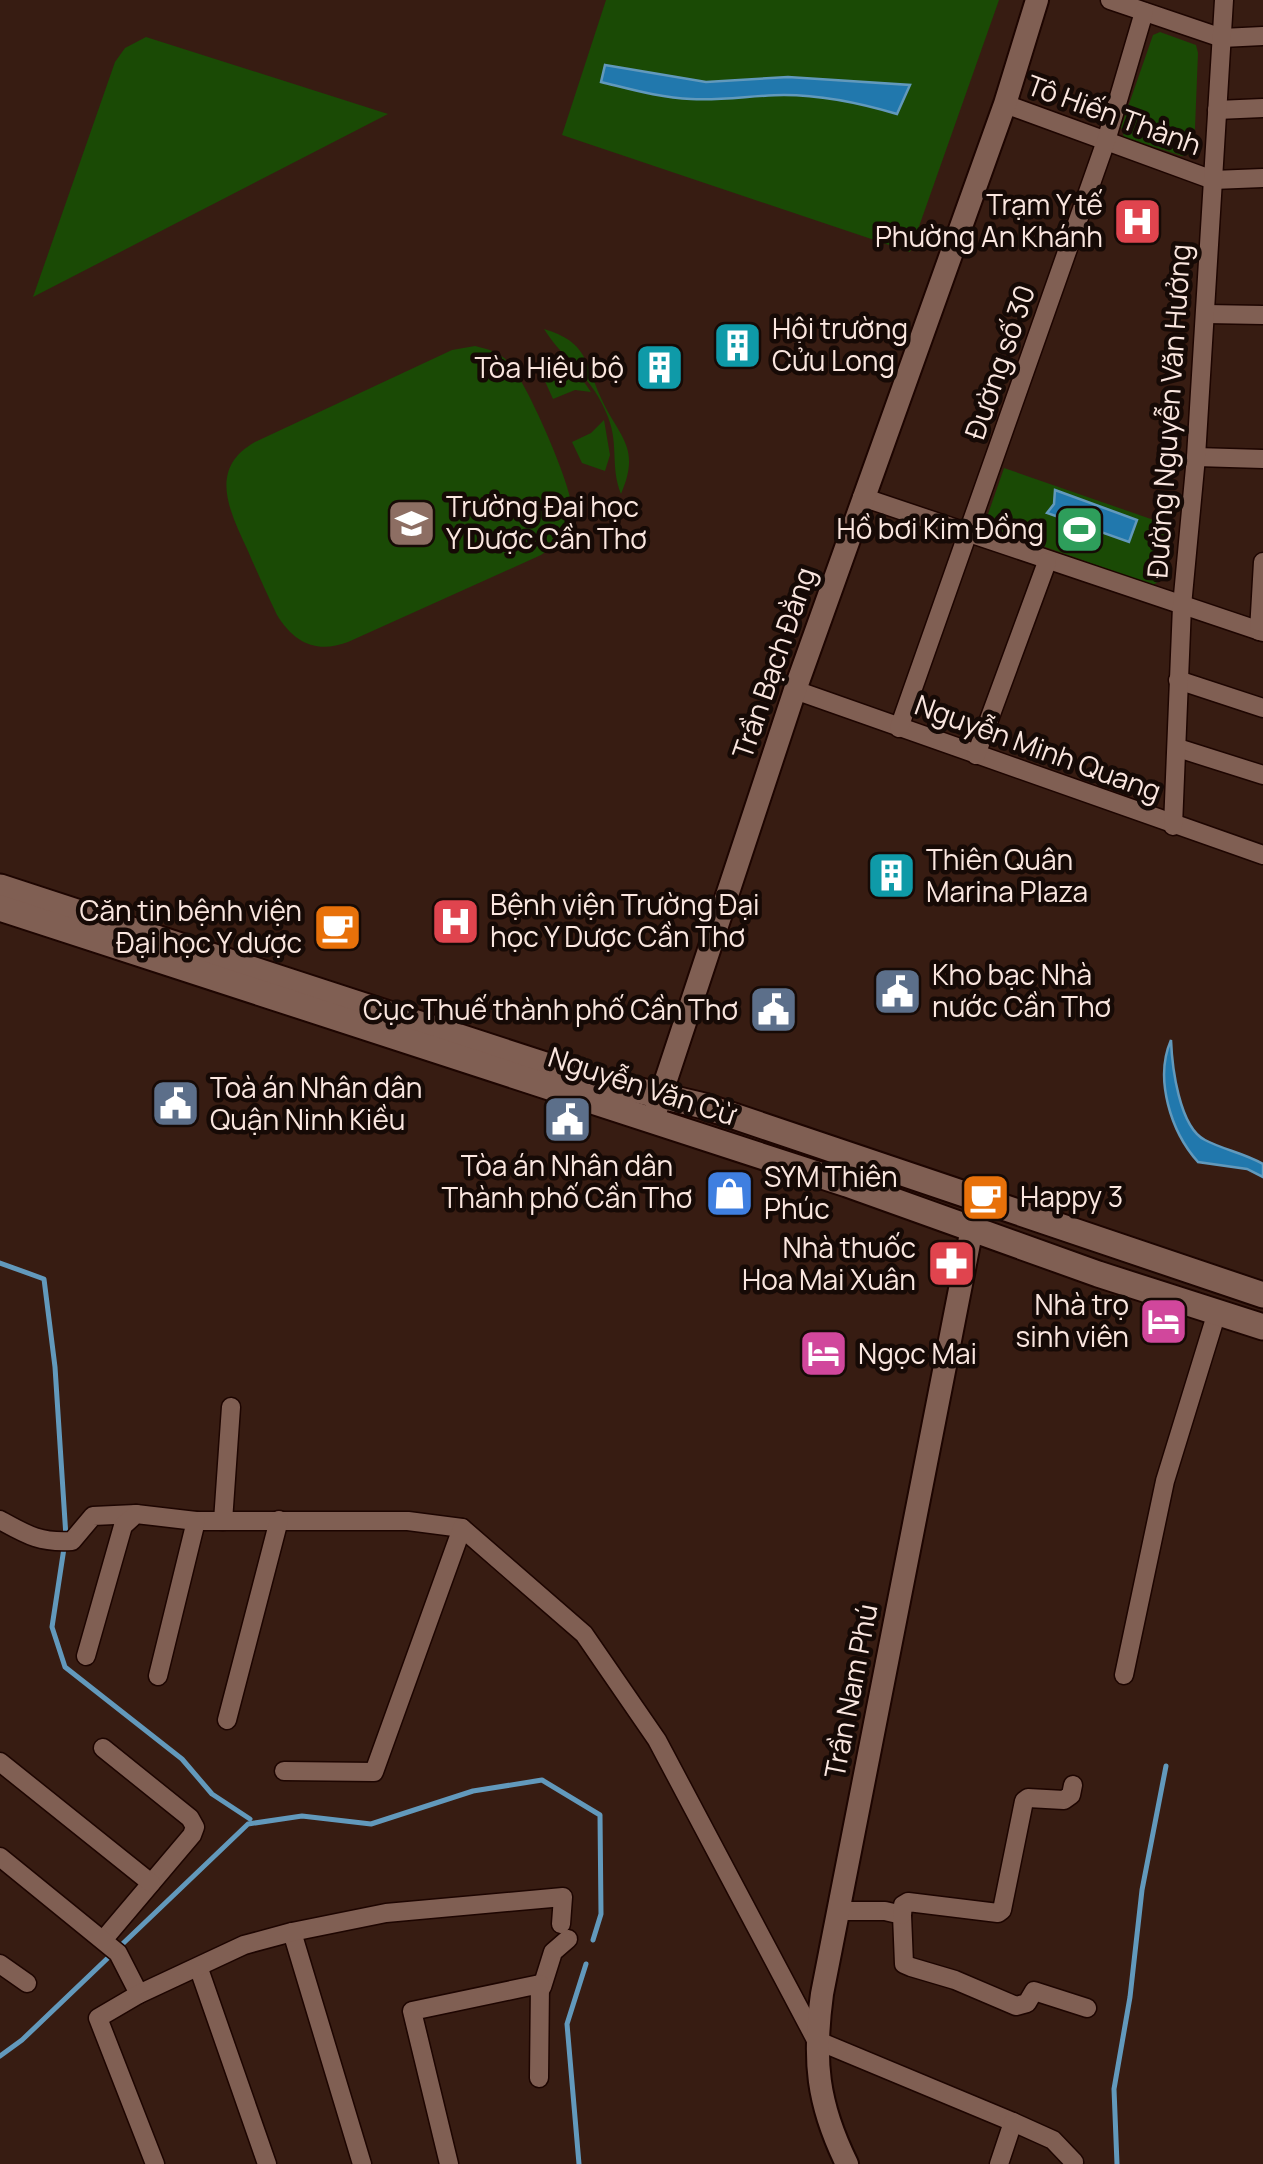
<svg xmlns="http://www.w3.org/2000/svg" width="1263" height="2164" viewBox="0 0 1263 2164" font-family="Manrope,sans-serif">
<style>
.green{fill:#1a4a05}
.water{fill:#2178ad;stroke:#6299bc;stroke-width:2.5}
.lines{fill:none;stroke-linecap:round;stroke-linejoin:round}
.stream{stroke:#6299bc;stroke-width:5}
.minor-casing{stroke:#1d0501;stroke-width:21}
.tertiary-casing{stroke:#1d0501;stroke-width:26}
.secondary-casing{stroke:#1d0501;stroke-width:29}
.minor{stroke:#805f53;stroke-width:18}
.tertiary{stroke:#805f53;stroke-width:22}
.secondary{stroke:#805f53;stroke-width:25}
.labels{text-anchor:middle;stroke-width:9;stroke-linejoin:round;paint-order:stroke}
.street-label{font-size:28px;fill:#fae6df;stroke:#160a06}
.poi-label{font-size:28px;fill:#fae6df;stroke:#160a06;text-anchor:start}
</style>
<rect width="100%" height="100%" fill="#371c12"/>
<g class="green">
<polygon points="606,0 999,0 910,252 562,135"/>
<polygon points="1160,32 1196,45 1198,53 1194,153 1182,156 1124,137 1121,127 1153,35"/>
<polygon points="146,37 388,114 33,297 115,62 125,48"/>
<path d="M544 329C588 342 585 363 601 398 618 436 642 447 621 494 610 466 619 445 608 417 592 375 564 361 544 329Z"/>
<path d="M475 346C488 349 500 352 509 363 525 379 575 491 572 512 570 531 556 545 541 555L348 642C317 654 294 643 277 615 267 594 257 572 248 551 230 512 207 469 255 442L452 350Z"/>
<polygon points="555,355 582,379 591,392 575,390 553,399 544,379 551,357"/>
<polygon points="604,420 610,455 605,471 582,463 572,442 591,433"/>
<polygon points="1004,468 1171,526 1168,576 1153,585 994,529 987,517"/>
</g>
<g class="water">
<path d="M605 65 706 82 788 77 910 85 897 114C860 103 823 95 784 95 753 95 723 101 691 99 661 98 630 89 601 82Z"/>
<polygon points="1055,490 1137,520 1129,542 1047,513 1054,504"/>
<path d="M1171 1040C1172 1066 1179 1127 1205 1140 1224 1150 1244 1153 1263 1164V1177L1247 1169 1198 1162C1171 1132 1154 1079 1171 1040Z"/>
</g>
<g class="lines">
<g class="stream">
<polyline points="0,1263 44,1279 55,1367 66,1537"/>
<polyline points="64,1548 52,1627 65,1667 182,1759 212,1794 250,1819"/>
<polyline points="0,2056 22,2040 248,1824 302,1816 371,1824 473,1791 542,1780 600,1815 601,1914 593,1940"/>
<polyline points="579,2164 567,2024 586,1964"/>
<polyline points="1117,2164 1114,2089 1130,1997 1142,1890 1166,1766"/>
</g>
<defs>
<g id="minor">
<polyline points="1110,0 1222,38 1263,36"/>
<polyline points="1005,104 1213,180 1263,178"/>
<polyline points="1217,110 1263,108"/>
<polyline points="1206,314 1263,315"/>
<polyline points="1196,457 1263,459"/>
<polyline points="862,497 1263,632"/>
<polyline points="1259,631 1263,562"/>
<polyline points="1178,680 1263,708"/>
<polyline points="795,690 1263,855"/>
<polyline points="899,728 1106,141 1144,12"/>
<polyline points="1178,748 1263,775"/>
<polyline points="976,755 1047,562"/>
<polyline points="1173,826 1182,606 1196,457 1224,0"/>
<path d="M0 1520C27 1535 40 1543 72 1541L93 1516 136 1514"/>
<polyline points="223,1521 231,1407"/>
<polyline points="86,1656 123,1526 136,1514 196,1521 408,1521 462,1528"/>
<polyline points="1124,1675 1165,1481 1217,1312"/>
<polyline points="158,1676 196,1521"/>
<polyline points="227,1720 279,1520"/>
<polyline points="103,1748 190,1818 195,1827 192,1835 104,1939"/>
<polyline points="0,1762 151,1883"/>
<polyline points="284,1771 374,1772 462,1528 584,1634 657,1740 816,2040 1013,2122 999,2164"/>
<polyline points="0,1857 118,1953 139,1994"/>
<polyline points="838,1911 885,1911 902,1915 904,1964 911,1967 955,1980 1016,2006 1027,2003 1034,1991 1087,2008"/>
<polyline points="902,1915 903,1905 908,1902 998,1913 1002,1910 1024,1801 1028,1798 1064,1800 1071,1795 1073,1785"/>
<polyline points="292,1932 362,2164"/>
<polyline points="0,1964 27,1983"/>
<polyline points="199,1969 267,2164"/>
<polyline points="542,1987 553,1952 568,1939"/>
<polyline points="1013,2122 1053,2140 1074,2162"/>
<polyline points="155,2164 98,2018 139,1994 244,1945 292,1932 386,1913 563,1897 561,1924"/>
<polyline points="449,2164 412,2011 540,1984 539,2078"/>
</g>
<g id="tertiary">
<polyline points="655,1113 795,690 1005,104 1037,0"/>
<path d="M847 2164C817 2103 813 2060 822 1994L972 1228"/>
</g>
<g id="secondary">
<polyline points="0,887 582,1077 704,1106 1263,1295"/>
<polyline points="0,908 847,1184 1098,1274 1263,1327"/>
</g>
</defs>
<use href="#minor" class="minor-casing"/>
<use href="#tertiary" class="tertiary-casing"/>
<use href="#secondary" class="secondary-casing"/>
<use href="#minor" class="minor"/>
<use href="#tertiary" class="tertiary"/>
<use href="#secondary" class="secondary"/>
</g>
<defs>
<symbol id="hospital-square" viewBox="-11 -11 22 22"><rect x="-9" y="-9" width="18" height="18" rx="4" fill="#e0444e" stroke="#160a06"/><path d="M-5-5h3v3.5h4V-5h3V5h-3V1.5h-4V5h-3Z" fill="#fff"/></symbol>
<symbol id="building-square" viewBox="-11 -11 22 22"><rect x="-9" y="-9" width="18" height="18" rx="4" fill="#0f9aa8" stroke="#160a06"/><path d="M-4-6H4V6H1V3H-1V6H-4ZM-2.5-4.3h1.7v1.8h-1.7ZM.8-4.3h1.7v1.8H.8ZM-2.5-1h1.7V.8h-1.7ZM.8-1h1.7V.8H.8Z" fill="#fff"/></symbol>
<symbol id="university-square" viewBox="-11 -11 22 22"><rect x="-9" y="-9" width="18" height="18" rx="4" fill="#8d6e63" stroke="#160a06"/><path d="M0-5L7-2L0 1L-7-2ZM-4 1L0 2.5L4 1V4Q0 6-4 4Z" fill="#fff"/></symbol>
<symbol id="stadium-square" viewBox="-11 -11 22 22"><rect x="-9" y="-9" width="18" height="18" rx="4" fill="#2e9e5b" stroke="#160a06"/><path d="M0-5a6.5 5 0 1 0 0 10a6.5 5 0 1 0 0-10ZM-3.5-1.8h7v3.6h-7Z" fill="#fff"/></symbol>
<symbol id="cafe-square" viewBox="-11 -11 22 22"><rect x="-9" y="-9" width="18" height="18" rx="4" fill="#e8710a" stroke="#160a06"/><path d="M-5.5-4.5H6V0H3Q3 3.5 0 3.5H-2.5Q-5.5 3.5-5.5 0ZM3-3.2v2h1.7v-2ZM-6 4.5H4V6H-6Z" fill="#fff"/></symbol>
<symbol id="civic-square" viewBox="-11 -11 22 22"><rect x="-9" y="-9" width="18" height="18" rx="4" fill="#5c6f8a" stroke="#160a06"/><path d="M-.6-6.5H3V-4.5H.6V-3L4-1V1h2V6H-6V1h2V-1L-.6-3ZM-1.2 2.5V6h2.4V2.5Z" fill="#fff"/></symbol>
<symbol id="shop-square" viewBox="-11 -11 22 22"><rect x="-9" y="-9" width="18" height="18" rx="4" fill="#3f7fe0" stroke="#160a06"/><path d="M-5-2.5h2.3a2.7 3.5 0 0 1 5.4 0H5L5.5 6h-11ZM-1.5-2.5h3a1.5 2.3 0 0 0-3 0Z" fill="#fff"/></symbol>
<symbol id="pharmacy-square" viewBox="-11 -11 22 22"><rect x="-9" y="-9" width="18" height="18" rx="4" fill="#e0444e" stroke="#160a06"/><path d="M-2-6h4v4h4v4h-4v4h-4v-4h-4v-4h4Z" fill="#fff"/></symbol>
<symbol id="hotel-square" viewBox="-11 -11 22 22"><rect x="-9" y="-9" width="18" height="18" rx="4" fill="#d1479c" stroke="#160a06"/><path d="M-6-4.5h1.5V1H6V5H4.5V3h-9V5H-6ZM-4 0a1.8 1.8 0 1 1 3.6 0ZM.5 0V-2.5h3Q6-2.5 6 0Z" fill="#fff"/></symbol>
</defs>
<g fill-rule="evenodd">
<use href="#hospital-square" x="1110" y="194" width="55" height="55"/>
<use href="#building-square" x="710" y="318" width="55" height="55"/>
<use href="#building-square" x="632" y="340" width="55" height="55"/>
<use href="#university-square" x="384" y="496" width="55" height="55"/>
<use href="#stadium-square" x="1052" y="502" width="55" height="55"/>
<use href="#building-square" x="864" y="848" width="55" height="55"/>
<use href="#hospital-square" x="428" y="894" width="55" height="55"/>
<use href="#cafe-square" x="310" y="900" width="55" height="55"/>
<use href="#civic-square" x="870" y="964" width="55" height="55"/>
<use href="#civic-square" x="746" y="982" width="55" height="55"/>
<use href="#civic-square" x="148" y="1076" width="55" height="55"/>
<use href="#civic-square" x="540" y="1092" width="55" height="55"/>
<use href="#shop-square" x="702" y="1166" width="55" height="55"/>
<use href="#cafe-square" x="958" y="1170" width="55" height="55"/>
<use href="#pharmacy-square" x="924" y="1236" width="55" height="55"/>
<use href="#hotel-square" x="1136" y="1294" width="55" height="55"/>
<use href="#hotel-square" x="796" y="1326" width="55" height="55"/>
</g>
<g class="labels">
<g class="street-label">
<text transform="translate(1114 115) rotate(20)" y="10">Tô Hiến Thành</text>
<text transform="translate(1000 362) rotate(-71)" y="10">Đường số 30</text>
<text transform="translate(1169 411) rotate(-86)" y="10">Đường Nguyễn Văn Hưởng</text>
<text transform="translate(774 663) rotate(-71)" y="10">Trần Bạch Đằng</text>
<text transform="translate(1038 748) rotate(20)" y="10">Nguyễn Minh Quang</text>
<text transform="translate(642 1086) rotate(18)" y="10">Nguyễn Văn Cừ</text>
<text transform="translate(851 1691) rotate(-79)" y="10">Trần Nam Phú</text>
</g>
<g class="poi-label">
<text x="1103" y="215" text-anchor="end">Trạm Y tế<tspan x="1103" dy="32">Phường An Khánh</tspan></text>
<text x="772" y="339">Hội trường<tspan x="772" dy="32">Cửu Long</tspan></text>
<text x="624" y="378" text-anchor="end">Tòa Hiệu bộ</text>
<text x="446" y="517">Trường Đại học<tspan x="446" dy="32">Y Dược Cần Thơ</tspan></text>
<text x="1044" y="539" text-anchor="end">Hồ bơi Kim Đồng</text>
<text x="926" y="870">Thiên Quân<tspan x="926" dy="32">Marina Plaza</tspan></text>
<text x="490" y="915">Bệnh viện Trường Đại<tspan x="490" dy="32">học Y Dược Cần Thơ</tspan></text>
<text x="302" y="921" text-anchor="end">Căn tin bệnh viện<tspan x="302" dy="32">Đại học Y dược</tspan></text>
<text x="932" y="985">Kho bạc Nhà<tspan x="932" dy="32">nước Cần Thơ</tspan></text>
<text x="738" y="1020" text-anchor="end">Cục Thuế thành phố Cần Thơ</text>
<text x="210" y="1098">Toà án Nhân dân<tspan x="210" dy="32">Quận Ninh Kiều</tspan></text>
<text x="567" y="1176" text-anchor="middle">Tòa án Nhân dân<tspan x="567" dy="32">Thành phố Cần Thơ</tspan></text>
<text x="764" y="1187">SYM Thiên<tspan x="764" dy="32">Phúc</tspan></text>
<text x="1020" y="1207">Happy 3</text>
<text x="916" y="1258" text-anchor="end">Nhà thuốc<tspan x="916" dy="32">Hoa Mai Xuân</tspan></text>
<text x="1129" y="1315" text-anchor="end">Nhà trọ<tspan x="1129" dy="32">sinh viên</tspan></text>
<text x="858" y="1364">Ngọc Mai</text>
</g>
</g>
</svg>
